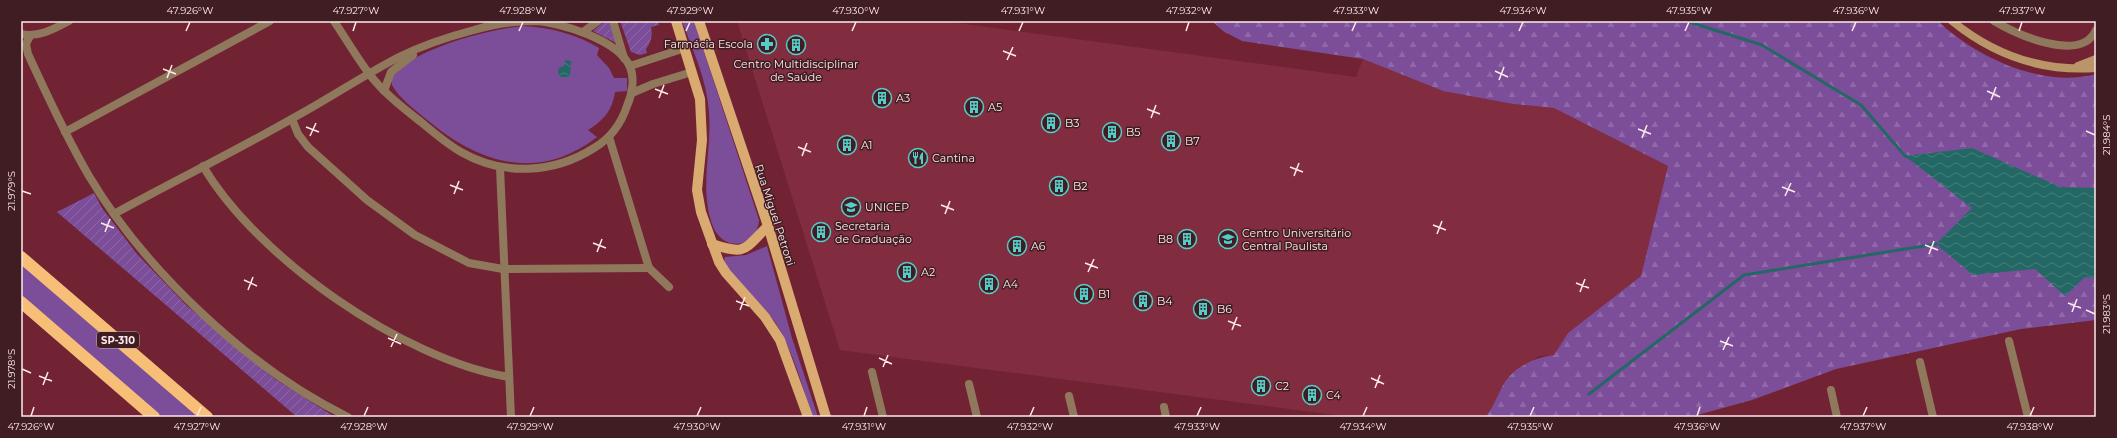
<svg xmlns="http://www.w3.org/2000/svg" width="2117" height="438" viewBox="0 0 2117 438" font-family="Montserrat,sans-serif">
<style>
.built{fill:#822d3f}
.green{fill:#7c4d99}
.forest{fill:url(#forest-firs)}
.garden{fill:url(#garden-furrows)}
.water{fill:url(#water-waves)}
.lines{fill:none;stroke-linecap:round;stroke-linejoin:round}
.stream{stroke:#246865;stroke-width:3}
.street{stroke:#8f785c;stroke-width:8}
.secondary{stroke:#b99568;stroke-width:8}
.primary{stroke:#daab71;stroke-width:10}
.highway{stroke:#f7be78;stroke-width:12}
.ticks{fill:none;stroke:#feeaec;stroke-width:1.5}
.labels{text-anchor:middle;stroke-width:3;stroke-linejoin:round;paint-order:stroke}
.shield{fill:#401d22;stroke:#c5acaf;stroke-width:1}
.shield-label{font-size:10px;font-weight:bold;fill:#feeaec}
.poi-label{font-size:11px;fill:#feeaec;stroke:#401d22;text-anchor:start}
.street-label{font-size:11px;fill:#feeaec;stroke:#401d22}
.neatline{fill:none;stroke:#feeaec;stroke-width:1.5}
.ticks-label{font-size:10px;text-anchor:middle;fill:#feeaec}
</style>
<defs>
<pattern id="forest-firs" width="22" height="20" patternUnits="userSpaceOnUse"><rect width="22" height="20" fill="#7c4d99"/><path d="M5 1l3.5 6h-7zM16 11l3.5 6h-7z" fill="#9067a7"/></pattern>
<pattern id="garden-furrows" width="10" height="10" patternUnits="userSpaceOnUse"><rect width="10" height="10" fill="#7c4d99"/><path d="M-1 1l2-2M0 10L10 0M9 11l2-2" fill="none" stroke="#9067a7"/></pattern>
<pattern id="water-waves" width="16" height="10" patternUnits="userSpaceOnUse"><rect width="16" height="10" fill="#246865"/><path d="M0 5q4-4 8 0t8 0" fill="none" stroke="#457e7b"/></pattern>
</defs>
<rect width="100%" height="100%" fill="#712333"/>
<polygon class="built" points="737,21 943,21 1356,77 1363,59 1443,91 1513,104 1554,108 1668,166 1641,276 1568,333 1554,355 1539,356 1503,385 1496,403 1486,417 1350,417 840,350"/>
<g class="green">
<path d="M682 21H694L759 220C757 249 720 254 711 221 700 184 712 149 709 112 707 80 693 51 682 21Z"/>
<path d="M523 26C549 27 576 34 599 48L597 55 609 68 614 78H627V91L615 92C612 111 604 120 588 130L597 137C538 183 478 163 426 119 414 109 399 98 392 85V76C397 72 402 65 408 62 440 43 487 30 523 26Z"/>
<path d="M767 246 792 338 818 417H812C802 385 793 350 775 322 760 301 734 284 724 260L725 257 746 255Z"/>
<polygon points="21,262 202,417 162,417 21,295"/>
</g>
<path class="forest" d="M1212 21H1938C1975 57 2044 89 2096 74V320L2021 329 1836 369 1752 400 1690 417H1486C1493 407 1497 397 1502 387 1511 368 1535 357 1554 355L1568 333 1641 276 1668 166 1554 108 1513 104 1443 91 1363 59 1242 41 1223 31Z"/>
<g class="garden">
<polygon points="605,21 609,21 616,43 593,31"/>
<path d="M620 21H658L659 25 651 27C653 36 651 42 646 49L647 53 640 55 631 52Z"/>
<polygon points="94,193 102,208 137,254 186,305 275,379 335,417 297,417 57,212"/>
</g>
<g class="water">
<polygon points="565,60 571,61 570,77 560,77 558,73 559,68 565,65"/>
<polygon points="1972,148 2060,187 2096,188 2096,278 2085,277 2065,296 2035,269 1973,275 1936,244 1972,208 1905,156"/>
</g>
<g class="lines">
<g class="stream">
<polyline points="1686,21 1762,45 1861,105 1905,156 1908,157"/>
<polyline points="1589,394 1744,275 1936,244"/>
</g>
<g class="street">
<polyline points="613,21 624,58"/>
<path d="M1994 21C2016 34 2081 64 2096 30"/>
<polyline points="583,32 598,21"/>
<path d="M21 34C38 38 54 29 69 21"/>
<path d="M30 36 26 44 28 54C47 95 66 137 89 176 145 270 249 369 348 417"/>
<polyline points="630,66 685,48"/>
<polyline points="384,91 391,72 413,55"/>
<polyline points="632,93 653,84 692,72"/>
<polyline points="292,119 298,134 308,147 367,200 415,235 469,263 503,269 649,268"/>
<polyline points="65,132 270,21"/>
<polyline points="609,137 649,268 669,287"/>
<path d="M203 166C256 257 404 360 509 377"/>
<polyline points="500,168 511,417"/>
<path d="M114 214C174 181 236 151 295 117 330 98 364 75 399 57 421 46 451 36 474 30 493 24 514 21 534 21 560 22 619 40 630 67 635 78 632 95 627 106 621 124 611 138 594 148 553 174 503 176 461 152 447 144 434 133 421 122 403 108 384 93 370 75 357 58 346 39 334 21"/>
<polyline points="2009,341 2028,417"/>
<polyline points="1920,362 1933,417"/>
<polyline points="872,372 883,417"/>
<polyline points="969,384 977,417"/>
<polyline points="1831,390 1837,417"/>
<polyline points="1069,396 1074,417"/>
<polyline points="1164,407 1166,417"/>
</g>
<g class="secondary">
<path d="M1952 21C1994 55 2042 72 2096 68"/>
<polyline points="2078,66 2096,59"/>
</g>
<g class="primary">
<polyline points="676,21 700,99 702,140 697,190 701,212 719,262 726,273 765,317 780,340 808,417"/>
<polyline points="699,21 768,226 826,417"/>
<path d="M712 244C747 256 744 249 768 226"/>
</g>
<g class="highway">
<polyline points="21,257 207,417"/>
<polyline points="21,302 154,417"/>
</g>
</g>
<path class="ticks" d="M186 31 190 22M353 31 356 22M519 31 523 22M686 31 690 22M852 31 856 22M1019 31 1023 22M1186 31 1189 22M1352 31 1356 22M1519 31 1523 22M1685 31 1689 22M1852 31 1856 22M2019 31 2022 22M1003 51 1016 56M1007 60 1013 47M163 69 176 74M1495 71 1508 77M167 78 172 65M1499 80 1504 67M655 89 668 94M1987 91 2000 97M659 98 664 85M1991 100 1996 87M1147 109 1160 114M1151 118 1156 105M306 127 319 132M1638 129 1651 134M2086 131 2095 135M310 136 316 123M1642 138 1647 125M798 147 811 152M802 156 807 143M1290 167 1303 172M1294 176 1299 163M450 185 463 190M1782 187 1795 192M22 191 31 194M454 194 459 181M1785 196 1791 183M941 205 954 210M945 214 950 201M101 223 114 228M1433 225 1446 230M105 232 110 219M1437 234 1442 221M593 243 606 248M1925 245 1938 250M597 252 602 239M1929 254 1934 241M1085 263 1098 268M1088 272 1094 259M244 280 257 286M1576 283 1589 288M248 290 253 277M1580 292 1585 279M736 301 749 306M2068 303 2081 308M740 310 745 297M2086 310 2095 314M2072 312 2077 299M1228 321 1241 326M1232 330 1237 317M388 338 401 344M1720 341 1733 346M391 347 397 334M1723 350 1729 337M879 358 892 364M883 367 888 355M22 369 31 373M39 376 52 381M1371 378 1384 384M43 385 48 372M1375 388 1380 375M31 416 34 407M197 416 201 407M364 416 368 407M530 416 534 407M697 416 701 407M864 416 867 407M1030 416 1034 407M1197 416 1201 407M1363 416 1367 407M1530 416 1534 407M1697 416 1700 407M1863 416 1867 407M2030 416 2034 407"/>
<defs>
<symbol id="pharmacy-ring" viewBox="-11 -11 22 22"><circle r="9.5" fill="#401d22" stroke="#54cdc8" stroke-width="1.5"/><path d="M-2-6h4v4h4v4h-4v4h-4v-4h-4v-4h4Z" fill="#54cdc8"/></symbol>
<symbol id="building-ring" viewBox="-11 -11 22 22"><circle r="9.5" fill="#401d22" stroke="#54cdc8" stroke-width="1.5"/><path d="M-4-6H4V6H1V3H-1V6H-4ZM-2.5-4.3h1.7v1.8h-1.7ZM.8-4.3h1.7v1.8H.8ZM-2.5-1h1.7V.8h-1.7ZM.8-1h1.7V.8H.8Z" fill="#54cdc8"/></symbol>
<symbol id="restaurant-ring" viewBox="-11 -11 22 22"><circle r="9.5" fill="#401d22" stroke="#54cdc8" stroke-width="1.5"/><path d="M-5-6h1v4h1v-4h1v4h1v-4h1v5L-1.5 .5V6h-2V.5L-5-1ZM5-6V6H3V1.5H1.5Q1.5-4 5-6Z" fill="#54cdc8"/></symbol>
<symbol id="school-ring" viewBox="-11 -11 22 22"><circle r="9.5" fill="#401d22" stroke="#54cdc8" stroke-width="1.5"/><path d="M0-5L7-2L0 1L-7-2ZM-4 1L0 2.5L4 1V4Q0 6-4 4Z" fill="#54cdc8"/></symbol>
<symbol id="university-ring" viewBox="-11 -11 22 22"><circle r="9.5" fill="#401d22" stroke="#54cdc8" stroke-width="1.5"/><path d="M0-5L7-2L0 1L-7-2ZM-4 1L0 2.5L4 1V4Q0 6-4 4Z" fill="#54cdc8"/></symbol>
</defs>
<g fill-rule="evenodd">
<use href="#pharmacy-ring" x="756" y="33" width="22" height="22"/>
<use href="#building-ring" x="785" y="34" width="22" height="22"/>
<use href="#building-ring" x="871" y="87" width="22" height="22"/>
<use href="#building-ring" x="963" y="96" width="22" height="22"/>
<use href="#building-ring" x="1040" y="112" width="22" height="22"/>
<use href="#building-ring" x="1101" y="121" width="22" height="22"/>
<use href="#building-ring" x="1160" y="130" width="22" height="22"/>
<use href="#building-ring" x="836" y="134" width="22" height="22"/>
<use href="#restaurant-ring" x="907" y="147" width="22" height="22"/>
<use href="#building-ring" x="1048" y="175" width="22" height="22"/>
<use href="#school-ring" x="840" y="196" width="22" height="22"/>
<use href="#building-ring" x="810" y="221" width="22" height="22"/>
<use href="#building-ring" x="1176" y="228" width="22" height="22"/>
<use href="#university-ring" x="1217" y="228" width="22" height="22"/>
<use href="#building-ring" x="1006" y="235" width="22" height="22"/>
<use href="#building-ring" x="896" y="261" width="22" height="22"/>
<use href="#building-ring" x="978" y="273" width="22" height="22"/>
<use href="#building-ring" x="1073" y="283" width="22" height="22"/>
<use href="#building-ring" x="1132" y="290" width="22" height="22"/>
<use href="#building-ring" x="1192" y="298" width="22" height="22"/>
<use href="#building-ring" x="1250" y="375" width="22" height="22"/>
<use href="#building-ring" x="1301" y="384" width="22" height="22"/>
</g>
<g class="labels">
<rect class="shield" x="97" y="332" width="42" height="16" rx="3"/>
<g class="shield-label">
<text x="118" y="344">SP-310</text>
</g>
<g class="poi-label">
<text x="753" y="48" text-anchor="end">Farmácia Escola</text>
<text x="796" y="68" text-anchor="middle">Centro Multidisciplinar<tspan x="796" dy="13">de Saúde</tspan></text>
<text x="896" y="102">A3</text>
<text x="988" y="111">A5</text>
<text x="1065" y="127">B3</text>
<text x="1126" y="136">B5</text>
<text x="1185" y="145">B7</text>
<text x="861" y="149">A1</text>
<text x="932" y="162">Cantina</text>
<text x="1073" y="190">B2</text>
<text x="865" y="211">UNICEP</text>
<text x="835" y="230">Secretaria<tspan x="835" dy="13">de Graduação</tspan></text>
<text x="1242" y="237">Centro Universitário<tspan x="1242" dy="13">Central Paulista</tspan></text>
<text x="1173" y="243" text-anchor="end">B8</text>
<text x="1031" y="250">A6</text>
<text x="921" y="276">A2</text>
<text x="1003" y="288">A4</text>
<text x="1098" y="298">B1</text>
<text x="1157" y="305">B4</text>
<text x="1217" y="313">B6</text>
<text x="1275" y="390">C2</text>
<text x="1326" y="399">C4</text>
</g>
<g class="street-label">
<text transform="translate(775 215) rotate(72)" y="4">Rua Miguel Petroni</text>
</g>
</g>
<rect width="2117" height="438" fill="none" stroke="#401d22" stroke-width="44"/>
<rect x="22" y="22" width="2073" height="394" class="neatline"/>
<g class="ticks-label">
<text x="190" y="14">47.926°W</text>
<text x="356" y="14">47.927°W</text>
<text x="523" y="14">47.928°W</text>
<text x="690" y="14">47.929°W</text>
<text x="856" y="14">47.930°W</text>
<text x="1023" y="14">47.931°W</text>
<text x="1189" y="14">47.932°W</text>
<text x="1356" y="14">47.933°W</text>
<text x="1523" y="14">47.934°W</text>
<text x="1689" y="14">47.935°W</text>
<text x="1856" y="14">47.936°W</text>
<text x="2022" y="14">47.937°W</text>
<text transform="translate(2106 135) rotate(-90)" y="4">21.984°S</text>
<text transform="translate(11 191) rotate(-90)" y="4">21.979°S</text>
<text transform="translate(2106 314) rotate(-90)" y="4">21.983°S</text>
<text transform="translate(11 369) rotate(-90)" y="4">21.978°S</text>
<text x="31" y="430">47.926°W</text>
<text x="197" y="430">47.927°W</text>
<text x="364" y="430">47.928°W</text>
<text x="530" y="430">47.929°W</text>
<text x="697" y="430">47.930°W</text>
<text x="864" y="430">47.931°W</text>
<text x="1030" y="430">47.932°W</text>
<text x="1197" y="430">47.933°W</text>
<text x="1363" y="430">47.934°W</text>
<text x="1530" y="430">47.935°W</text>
<text x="1697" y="430">47.936°W</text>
<text x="1863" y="430">47.937°W</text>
<text x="2030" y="430">47.938°W</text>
</g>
</svg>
